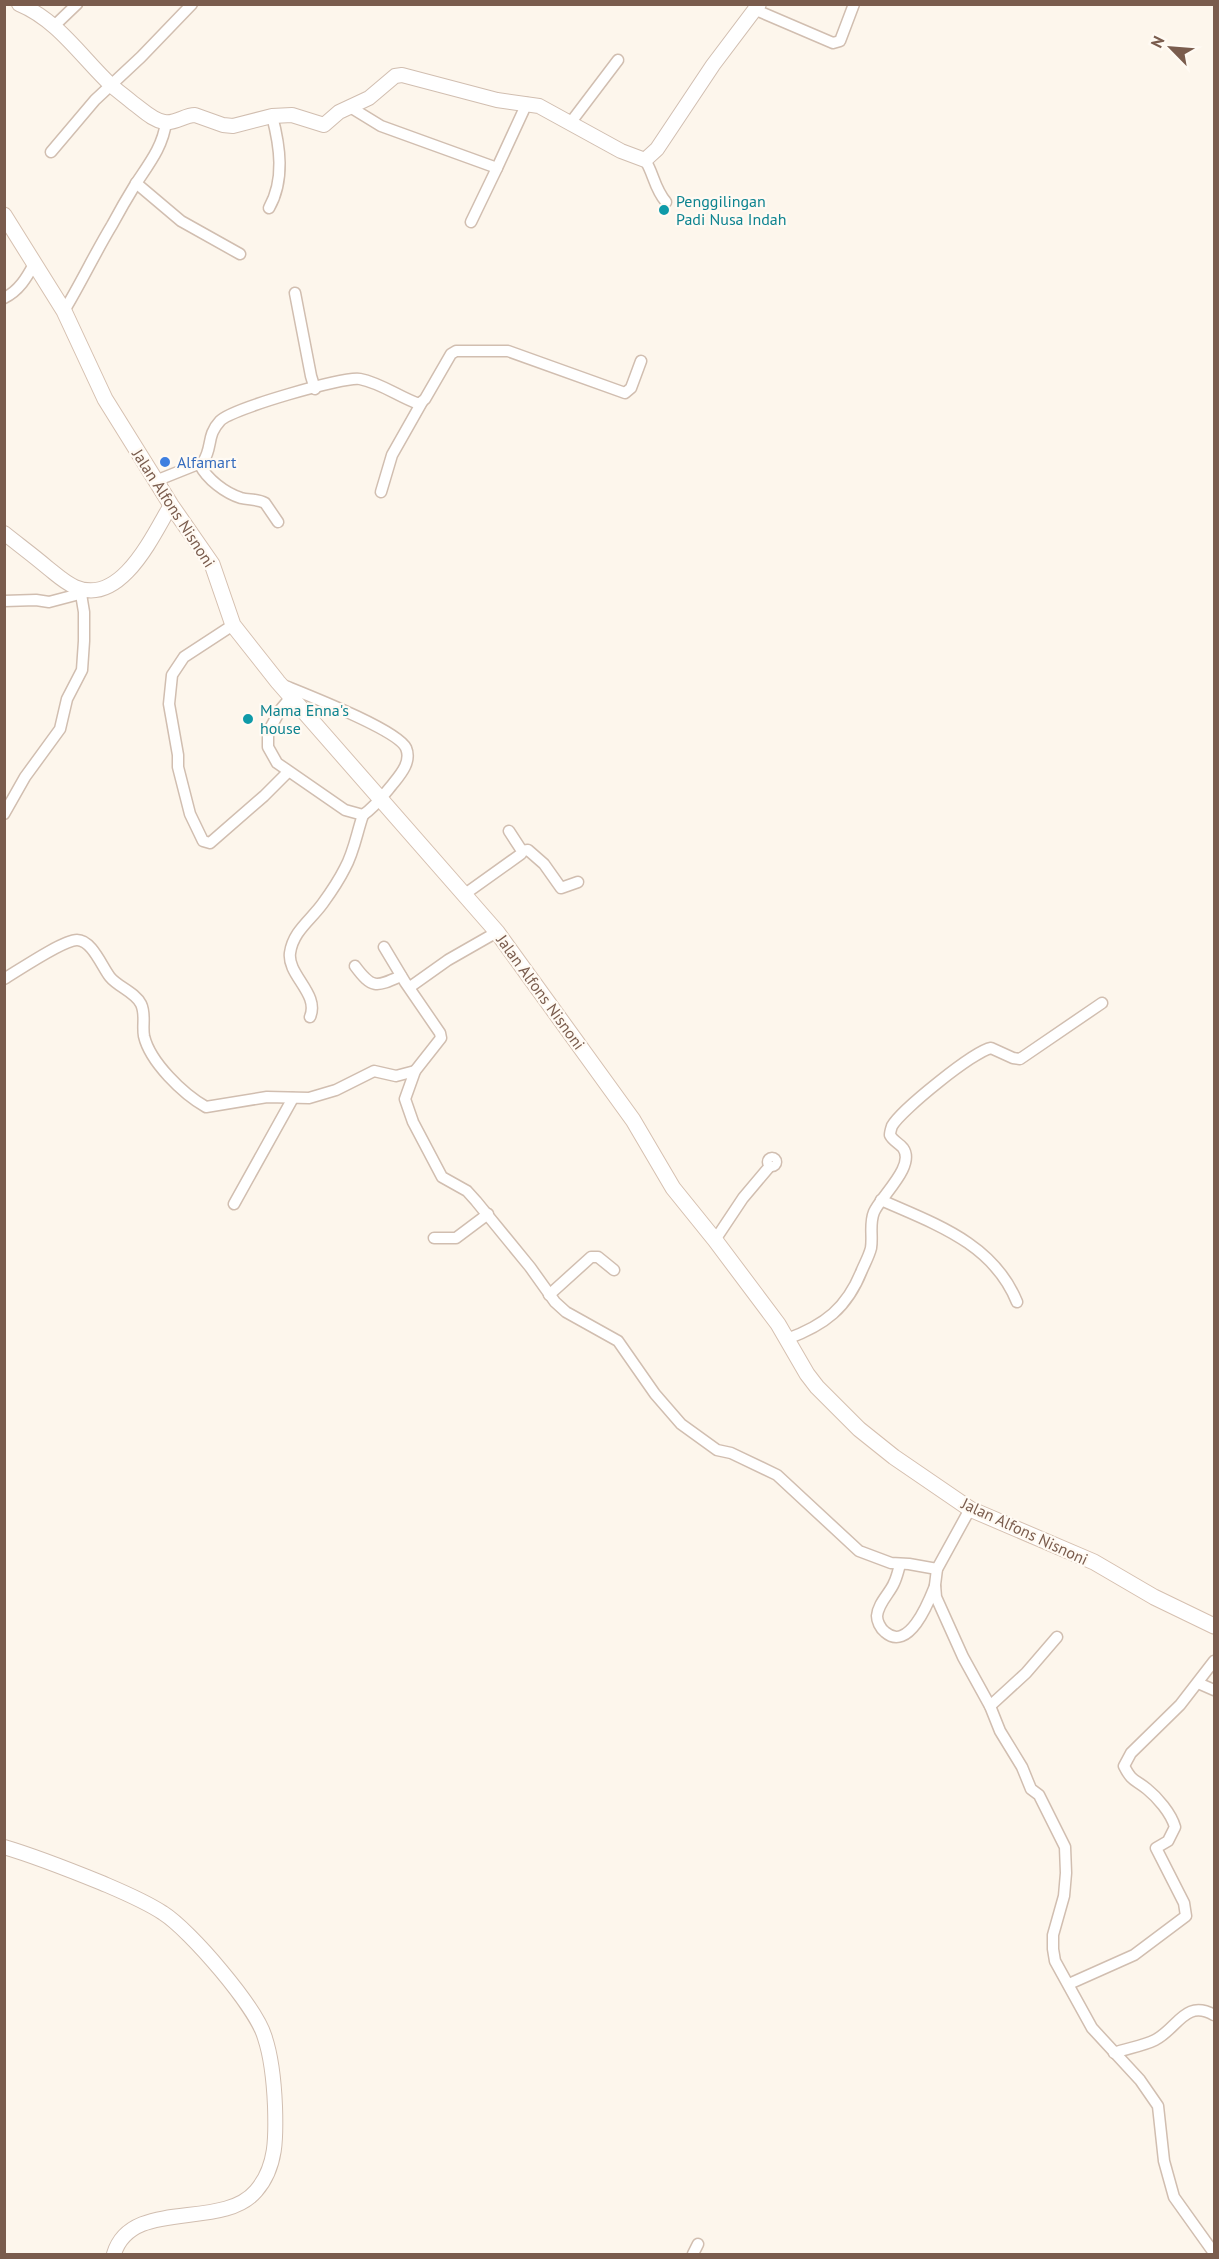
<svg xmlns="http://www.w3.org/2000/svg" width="1219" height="2259" viewBox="0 0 1219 2259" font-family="'PT Sans',sans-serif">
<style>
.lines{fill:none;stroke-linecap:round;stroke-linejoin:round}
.minor-casing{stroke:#d1beb0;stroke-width:13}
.tertiary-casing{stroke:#d1beb0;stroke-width:16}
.secondary-casing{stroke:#d6c0b0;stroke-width:17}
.minor{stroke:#fff;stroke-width:10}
.tertiary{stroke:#fff;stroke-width:14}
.secondary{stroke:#fff;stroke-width:15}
.culture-dot{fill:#0f9aa8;stroke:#fffaf3;stroke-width:2}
.shop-dot{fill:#3f7fe0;stroke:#fffaf3;stroke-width:2}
.labels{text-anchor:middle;stroke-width:4.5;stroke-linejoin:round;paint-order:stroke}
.culture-label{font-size:16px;fill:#0d838f;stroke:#fffaf3;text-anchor:start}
.shop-label{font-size:16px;fill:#366cbe;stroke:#fffaf3;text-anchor:start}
.street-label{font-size:16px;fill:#7a5c4d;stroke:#fffaf3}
</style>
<rect width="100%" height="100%" fill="#fdf6ec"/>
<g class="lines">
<defs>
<g id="minor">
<polyline points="756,10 833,43 840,41 854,4"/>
<polyline points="53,27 77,4"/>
<polyline points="350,107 381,126 497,168 527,103"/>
<polyline points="571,122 618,60"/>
<polyline points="51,152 95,100 141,57 192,4"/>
<path d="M645 160C654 174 654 188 666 202"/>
<polyline points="136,183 181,221 240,254"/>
<path d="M269 208C285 180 280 146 272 116"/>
<polyline points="471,222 497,168"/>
<polyline points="295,293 311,376 315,389"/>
<path d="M4 298C19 291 27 277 34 264"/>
<path d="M64 311C81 283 95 253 112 225 119 212 127 198 135 185 148 165 163 147 166 122"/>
<path d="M200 465C207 479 225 493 241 498 249 500 258 499 265 503L278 522"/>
<path d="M158 480 203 462C213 447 206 436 220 421 230 409 345 376 360 379 381 383 399 397 419 404L425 399 451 354 456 351H508L625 393 631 388 641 361"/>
<polyline points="381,492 392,455 422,402"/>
<polyline points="4,601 36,600 49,602 87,592"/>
<polyline points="233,625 184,657 172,675 169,704 178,755 178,767 190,814 203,841 210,843 264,796 288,772"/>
<path d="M283 685C305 694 398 730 406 748 412 762 400 775 392 785 383 796 375 807 363 815L345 810 277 763 268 747V732L281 709 291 697"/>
<polyline points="4,814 25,777 60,729 67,699 82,670 84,641 84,612 81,594"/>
<polyline points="522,851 528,850 544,864 561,888 578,882"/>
<polyline points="465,894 521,854 522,851 509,831"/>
<polyline points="384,947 405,982 440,1033 441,1038 415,1071 405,1099 413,1122 442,1177 467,1191 476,1201 530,1267 555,1302 566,1312 618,1341 655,1394 681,1424 717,1450 731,1453 777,1475 859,1551 891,1563 909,1564 937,1569"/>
<path d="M355 966C372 989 376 987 401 976"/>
<path d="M4 979C19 970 63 940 77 940 92 940 102 967 110 977 118 987 135 992 141 1004 146 1014 142 1026 144 1036 150 1062 183 1094 206 1107L267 1097 309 1098 336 1090 374 1071 396 1076 415 1071"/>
<polyline points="410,987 448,960 497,932"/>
<path d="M310 1017C320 994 287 975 290 953 293 931 311 920 323 903 331 892 339 880 345 868 354 852 357 832 363 815"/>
<circle cx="772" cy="1162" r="4"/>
<path d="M881 1200C935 1224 993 1243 1017 1302"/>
<polyline points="234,1204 293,1098"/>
<polyline points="434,1238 456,1238 488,1214"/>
<polyline points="715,1240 743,1198 770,1166"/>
<polyline points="549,1295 591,1257 598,1257 614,1270"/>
<path d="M787 1339C825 1325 847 1308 862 1270 865 1263 869 1256 871 1248 873 1236 869 1224 874 1212 881 1196 916 1166 903 1148 899 1143 893 1141 890 1135 890 1132 891 1129 892 1126 901 1110 974 1051 991 1048L1013 1058 1020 1059 1102 1003"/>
<polyline points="970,1509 937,1569 935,1585 936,1597 963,1657 990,1706 1000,1731 1022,1767 1031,1789 1039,1795 1065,1847 1066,1873 1064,1896 1053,1935 1053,1949 1055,1961 1092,2028 1140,2080 1158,2106 1164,2161 1174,2197 1214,2253"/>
<path d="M900 1565C898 1571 897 1577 894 1583 890 1593 878 1603 877 1616 877 1621 880 1628 885 1632 909 1653 929 1601 935 1586"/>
<polyline points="1198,1683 1214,1690"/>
<polyline points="990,1706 1026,1673 1057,1637"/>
<path d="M1069 1984 1134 1955 1186 1916 1184 1903 1156 1848 1168 1841 1175 1827C1171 1813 1157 1797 1147 1789 1135 1779 1132 1782 1124 1766L1131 1753 1180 1705 1214 1661"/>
<path d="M1114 2053C1128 2048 1143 2046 1155 2040 1178 2028 1185 1999 1214 2015"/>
<polyline points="693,2254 698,2244"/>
</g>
<g id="tertiary">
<path d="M19 4C58 20 82 58 112 86 119 92 126 97 133 103 143 110 152 120 164 122 176 124 184 115 195 115L223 125 233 126 272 116 292 115 324 125 339 112 369 98 395 76 402 75 497 100 539 106 621 151 645 160 657 149 713 65 759 4"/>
<path d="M4 533C19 545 34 556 48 568 57 575 64 582 75 587 121 607 153 535 171 505"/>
<path d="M4 1847C38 1857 70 1870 102 1883 123 1892 145 1901 163 1913 190 1930 257 2008 265 2038 272 2059 274 2083 275 2106 276 2136 277 2167 256 2191 222 2231 131 2197 114 2254"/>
</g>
<polyline id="secondary" points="4,215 64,311 105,399 171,505 212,564 233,625 278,682 497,932 633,1120 673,1188 715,1240 778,1324 807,1374 817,1387 859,1429 894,1457 970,1509 1094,1562 1154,1597 1214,1626"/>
</defs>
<use href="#minor" class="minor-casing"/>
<use href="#tertiary" class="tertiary-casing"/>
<use href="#secondary" class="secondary-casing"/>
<use href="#minor" class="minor"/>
<use href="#tertiary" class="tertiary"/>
<use href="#secondary" class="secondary"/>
</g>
<g class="culture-dot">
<circle cx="664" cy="210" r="6"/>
<circle cx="248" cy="719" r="6"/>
</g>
<circle class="shop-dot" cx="165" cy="462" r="6"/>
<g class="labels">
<g class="culture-label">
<text x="676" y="207">Penggilingan<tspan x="676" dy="18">Padi Nusa Indah</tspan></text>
<text x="260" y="716">Mama Enna's<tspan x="260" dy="18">house</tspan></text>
</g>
<g class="shop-label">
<text x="177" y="468">Alfamart</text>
</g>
<g class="street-label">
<text transform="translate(174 508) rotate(57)" y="6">Jalan Alfons Nisnoni</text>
<text transform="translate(541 992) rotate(54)" y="6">Jalan Alfons Nisnoni</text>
<text transform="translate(1025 1531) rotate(25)" y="6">Jalan Alfons Nisnoni</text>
</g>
</g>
<rect width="1219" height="2259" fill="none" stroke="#7a5c4d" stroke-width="12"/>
<g transform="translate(1171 48) rotate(295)" stroke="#fffaf3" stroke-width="4.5" paint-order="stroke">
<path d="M0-4.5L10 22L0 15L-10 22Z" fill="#7a5c4d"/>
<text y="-9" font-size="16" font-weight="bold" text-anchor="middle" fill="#7a5c4d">N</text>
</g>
</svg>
